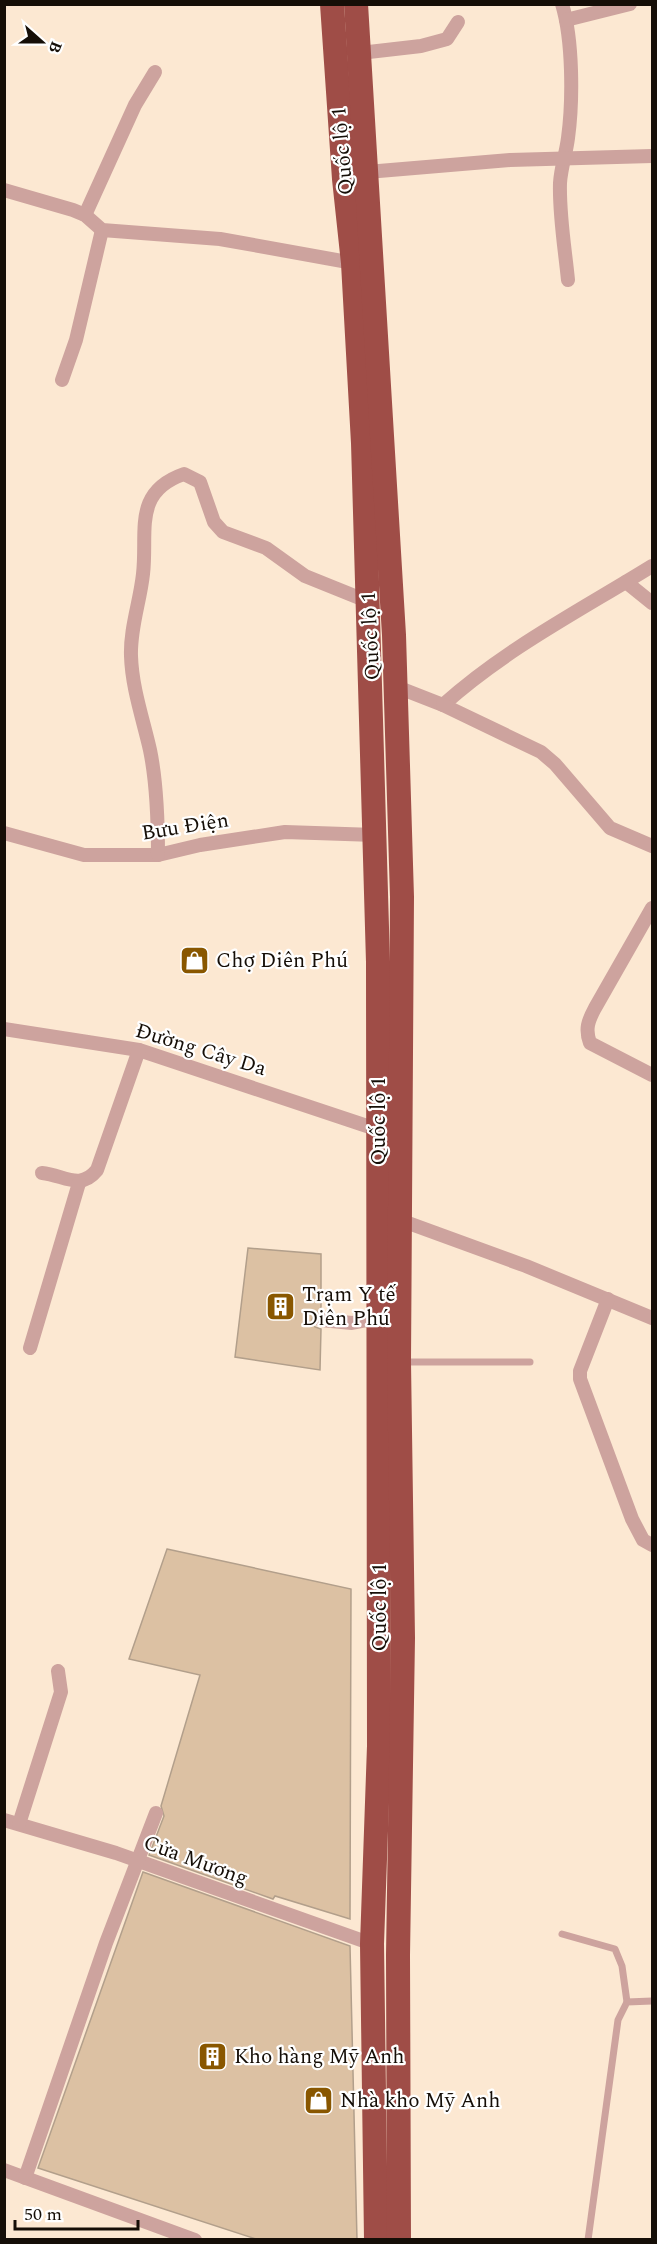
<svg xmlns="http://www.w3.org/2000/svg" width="657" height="2244" viewBox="0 0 657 2244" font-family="Spectral,serif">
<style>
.building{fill:#dcc1a3;stroke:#b29f8b;stroke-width:1.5}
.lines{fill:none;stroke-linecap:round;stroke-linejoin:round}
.lane{stroke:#cda39e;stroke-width:7}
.street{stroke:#cda39e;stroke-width:14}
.highway{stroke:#9f4d47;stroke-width:24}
.labels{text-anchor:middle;stroke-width:4.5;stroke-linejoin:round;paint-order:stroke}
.street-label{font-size:21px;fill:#150e07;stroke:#fff}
.poi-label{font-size:21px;fill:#150e07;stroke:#fff;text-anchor:start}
</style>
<rect width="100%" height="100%" fill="#fce8d2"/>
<g class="building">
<polygon points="248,1248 321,1254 321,1311 314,1314 312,1320 315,1327 321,1329 320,1370 235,1357"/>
<polygon points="167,1549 351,1589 350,1919 275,1896 273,1899 149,1855 164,1816 161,1806 200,1675 129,1659"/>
<polygon points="143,1872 350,1946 357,2240 259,2240 38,2168"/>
</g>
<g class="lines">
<g class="lane">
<polyline points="404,1362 530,1362"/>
<polyline points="562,1934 615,1949 622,1966 627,2002"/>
<polyline points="588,2240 618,2020 627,2002 652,2001"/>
</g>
<g class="street">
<path d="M562 4C573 40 573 101 568 138 566 154 561 167 560 183 559 215 565 249 568 280"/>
<polyline points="566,20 630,4"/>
<polyline points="360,53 421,46 447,39 458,22"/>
<polyline points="367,172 510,160 652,156"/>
<polyline points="4,190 73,210 85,215 102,230 220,239 359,264"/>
<polyline points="85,215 135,105 155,72"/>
<polyline points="62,380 76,340 102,230"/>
<polyline points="626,582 652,603"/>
<path d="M397 687 443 705C505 649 581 610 652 566"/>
<polyline points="443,705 541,752 555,764 610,828 652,846"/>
<polyline points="4,833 84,855 158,855 200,845 285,832 375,835"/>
<path d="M158 855C158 820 157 784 150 750 143 719 132 688 131 656 130 628 140 602 143 574 148 532 132 492 184 474L200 482 214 522 223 532 266 548 305 576 367 601"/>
<path d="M652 908 595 1008C588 1021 585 1029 590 1043L652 1075"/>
<polyline points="4,1029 139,1050 379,1130"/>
<path d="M42 1173C64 1175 80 1191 97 1170L139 1050"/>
<polyline points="400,1220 526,1266 652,1318"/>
<polyline points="608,1299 580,1371 580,1379 632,1519 643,1540 652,1545"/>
<polyline points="321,1320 352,1323 378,1318"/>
<polyline points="30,1348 79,1183"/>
<polyline points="4,1820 116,1853 372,1944"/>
<polyline points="19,1824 61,1692 58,1671"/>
<polyline points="4,2170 195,2240"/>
<polyline points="25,2178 106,1943 156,1813"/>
</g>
<g class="highway">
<polyline points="332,4 344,179 353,263 363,443 378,962 379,1746 372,1944 376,2240"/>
<polyline points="356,4 394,635 402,897 399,1362 403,1638 398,1955 399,2240"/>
</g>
</g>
<defs>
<symbol id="shop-square" viewBox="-11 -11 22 22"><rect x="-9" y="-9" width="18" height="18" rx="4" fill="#895700" stroke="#fff"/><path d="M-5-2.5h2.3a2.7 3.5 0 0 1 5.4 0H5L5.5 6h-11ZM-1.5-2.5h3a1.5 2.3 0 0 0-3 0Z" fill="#fff"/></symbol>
<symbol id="building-square" viewBox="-11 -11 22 22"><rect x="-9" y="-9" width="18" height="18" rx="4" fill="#895700" stroke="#fff"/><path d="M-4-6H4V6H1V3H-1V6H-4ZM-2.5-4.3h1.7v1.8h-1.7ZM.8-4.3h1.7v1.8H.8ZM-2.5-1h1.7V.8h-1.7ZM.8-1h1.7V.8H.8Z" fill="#fff"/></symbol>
</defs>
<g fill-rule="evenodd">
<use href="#shop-square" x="178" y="944" width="33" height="33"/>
<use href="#building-square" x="264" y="1290" width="33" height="33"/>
<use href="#building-square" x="196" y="2040" width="33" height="33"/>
<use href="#shop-square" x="302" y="2084" width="33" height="33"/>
</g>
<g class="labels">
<g class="street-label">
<text transform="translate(342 151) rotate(-95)" y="7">Quốc lộ 1</text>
<text transform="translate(370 636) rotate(-93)" y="7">Quốc lộ 1</text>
<text transform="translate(185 826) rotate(-9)" y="7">Bưu Điện</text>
<text transform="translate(201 1049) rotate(17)" y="7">Đường Cây Da</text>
<text transform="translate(378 1121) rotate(-90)" y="7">Quốc lộ 1</text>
<text transform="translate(379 1607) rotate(-90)" y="7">Quốc lộ 1</text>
<text transform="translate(196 1860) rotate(20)" y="7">Cửa Mương</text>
</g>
<g class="poi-label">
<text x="216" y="967">Chợ Diên Phú</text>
<text x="302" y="1301">Trạm Y tế<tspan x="302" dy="24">Diên Phú</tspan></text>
<text x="234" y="2063">Kho hàng Mỹ Anh</text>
<text x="340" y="2107">Nhà kho Mỹ Anh</text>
</g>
</g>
<rect width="657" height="2244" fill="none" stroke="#150e07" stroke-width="12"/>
<g transform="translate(42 42) rotate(111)" stroke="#ffffff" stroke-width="4.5" paint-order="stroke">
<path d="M0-4.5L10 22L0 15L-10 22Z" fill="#150e07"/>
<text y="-9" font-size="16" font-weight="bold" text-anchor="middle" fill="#150e07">B</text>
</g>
<path d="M15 2220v9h123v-9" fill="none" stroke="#150e07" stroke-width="3"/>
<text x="24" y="2220" font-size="18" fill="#150e07" stroke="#ffffff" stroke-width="4.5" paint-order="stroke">50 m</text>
</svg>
